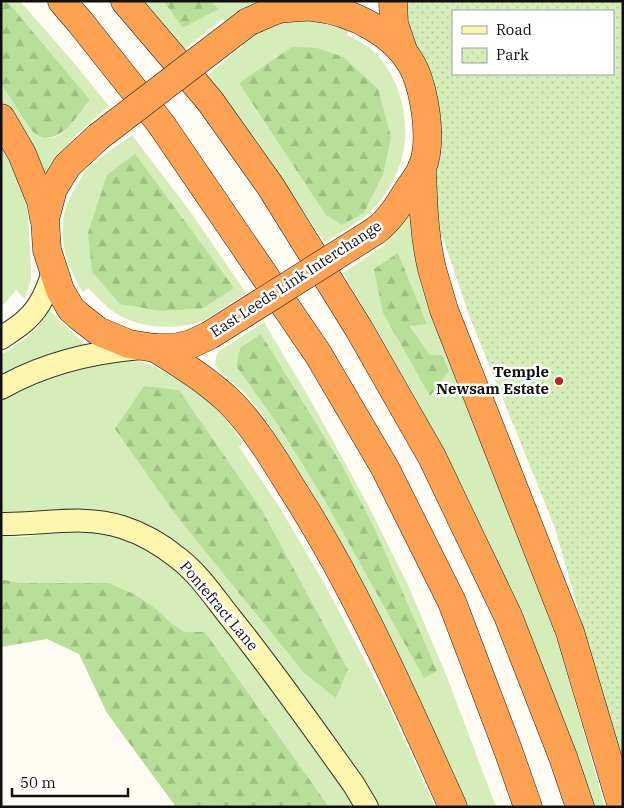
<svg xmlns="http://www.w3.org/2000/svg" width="624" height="808" viewBox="0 0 624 808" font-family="'IBM Plex Serif',serif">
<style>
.grass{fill:#d4edb9;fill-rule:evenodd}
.forest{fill:url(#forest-firs)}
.park{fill:url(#park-dots);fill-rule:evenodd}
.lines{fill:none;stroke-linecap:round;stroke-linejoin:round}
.secondary-casing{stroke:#323232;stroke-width:24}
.highway-casing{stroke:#212121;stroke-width:29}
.secondary{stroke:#fff6ae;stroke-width:22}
.highway{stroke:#fda153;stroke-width:28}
.highway-bridge-casing{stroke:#212121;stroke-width:29;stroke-linecap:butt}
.highway-bridge{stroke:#fda153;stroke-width:28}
.poi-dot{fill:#ca1e26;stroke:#fff;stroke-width:2}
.labels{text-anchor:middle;stroke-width:5;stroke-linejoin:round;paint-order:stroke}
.street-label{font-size:15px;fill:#101010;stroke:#fff}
.poi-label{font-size:15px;font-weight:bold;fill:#101010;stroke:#fff;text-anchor:end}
</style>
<defs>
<pattern id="forest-firs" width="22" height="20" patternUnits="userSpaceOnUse" patternTransform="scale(1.25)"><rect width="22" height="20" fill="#b7df97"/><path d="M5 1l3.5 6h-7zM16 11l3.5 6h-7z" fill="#9cbe81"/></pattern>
<pattern id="park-dots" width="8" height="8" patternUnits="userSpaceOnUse" patternTransform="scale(1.25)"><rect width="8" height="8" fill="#d4edb9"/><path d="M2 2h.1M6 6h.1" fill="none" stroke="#b5ca9e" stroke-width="1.8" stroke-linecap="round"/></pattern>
</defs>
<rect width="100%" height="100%" fill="#fffdf3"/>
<g class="grass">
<polygon points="6,1 20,1 74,63 109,106 68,142 70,144 54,161 44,177 1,106 1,84 31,130 48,138 55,137 61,134 90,101"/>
<polygon points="142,1 163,1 183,28 219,9 210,1 247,1 251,4 252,6 241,10 225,22 223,19 183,50"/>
<path d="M308 20 321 22 348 29 347 35C355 39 363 42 370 48 392 68 404 96 405 126 405 131 406 136 405 141 403 163 393 184 380 201 366 219 345 230 325 242L252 137 207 76 244 45 241 41 255 31 281 23ZM383 175 364 213 342 225Z"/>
<path d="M132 135 192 214 246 293 205 320C178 331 138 329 114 312 104 305 96 296 88 288L83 292C61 257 53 219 78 183 81 178 84 172 89 167 102 156 118 145 132 135Z"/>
<polygon points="1,147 19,177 26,198 28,216 31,267 31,279 25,299 16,290 6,302 1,306"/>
<path d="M411 213 444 346 526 556 559 646 605 807H594C555 695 512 584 458 478 423 408 383 340 343 273L385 245 383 240C395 233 402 224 411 213ZM398 253 427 324 410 325 430 355V395L383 313Z"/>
<path d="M49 310 61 322 87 346 1 377V355C16 345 32 335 43 320 45 317 47 313 49 310Z"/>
<path d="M264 322 315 408 369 507 408 585 447 677 496 807H465L336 535 315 497 260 411 245 393 219 371 215 364 216 357 219 351ZM261 334 342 465 374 527 424 677 325 501 278 425 236 366 240 348Z"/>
<path d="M140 361C185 377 218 403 243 443L239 447 280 508 324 583 388 704 435 807H378L223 591C214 580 206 568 196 558 169 533 127 509 89 510 74 510 59 512 44 514 30 515 15 513 1 513V398L40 378 86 367 114 362ZM144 387 179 390 262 510 348 669 304 673 178 518 116 429Z"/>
<polygon points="62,529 121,533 188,573 360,807 329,807 205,632 185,632 171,623 155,608 136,595 19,583 1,579 1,536 27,537"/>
</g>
<g class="forest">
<path d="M1 1H6L11 6 90 100C75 118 56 153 31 130L1 84Z"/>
<polygon points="163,1 210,1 219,9 183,28"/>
<polygon points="292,47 317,48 343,57 378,89 391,137 383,175 364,213 342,225 326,215 239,83"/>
<polygon points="135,154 234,288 203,308 162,311 120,304 92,272 88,233 107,175"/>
<polygon points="398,253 427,324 410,326 430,355 442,355 449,371 430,396 383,313 374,269"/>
<polygon points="261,334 342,465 374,527 437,671 424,678 325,501 278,425 236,366 240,348"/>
<polygon points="144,386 179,390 262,510 348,669 336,698 304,673 178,518 115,429"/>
<polygon points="1,579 19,583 108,583 136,595 155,608 171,623 185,632 205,632 329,807 176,807 107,713 79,654 47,639 1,647"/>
</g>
<path class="park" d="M402 1H623V773L605 704 555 528 469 315 443 238 436 239 434 196 440 148 413 50ZM453 11H613V74H453Z"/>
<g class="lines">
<defs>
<g id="secondary">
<path d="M1 338C10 332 20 326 27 319 41 306 47 290 53 272"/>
<path d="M1 388C43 364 93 352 141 348"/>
<path d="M1 524C41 525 83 514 122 527 141 533 162 545 178 558 199 574 214 597 230 617 274 672 314 729 354 785L367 807"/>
</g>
<g id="highway">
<polyline points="62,1 80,22 161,124 318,354 385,468 452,602 508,750 528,807"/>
<polyline points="125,1 210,101 271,187 359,329 432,457 508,616 563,757 580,807"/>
<polyline points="393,1 394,24 404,53"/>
<path d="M248 22C258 18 269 12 279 9 289 8 304 6 313 7 352 11 398 34 415 71 421 85 424 100 426 115 428 132 429 152 422 168 419 175 413 183 408 190 399 205 389 221 375 231"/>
<polyline points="1,118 22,154 41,201 44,218"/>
<polyline points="98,137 67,166 53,189 45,219 47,250 60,290 71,309 80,317 98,331 129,344 155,348 174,348 191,344 210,335"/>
<path d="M422 167C423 201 424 236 432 269 436 283 440 296 444 310L570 632 622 807"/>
<path d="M155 348C180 363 208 381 229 401 255 427 274 459 293 490 357 590 404 699 453 807"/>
</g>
</defs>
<use href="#secondary" class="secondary-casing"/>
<use href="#highway" class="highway-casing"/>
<use href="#secondary" class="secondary"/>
<use href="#highway" class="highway"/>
<defs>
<g id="highway-bridge">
<polyline points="98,137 248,22"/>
<polyline points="210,335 375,231"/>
</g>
</defs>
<use href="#highway-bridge" class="highway-bridge-casing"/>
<use href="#highway-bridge" class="highway-bridge"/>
</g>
<circle class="poi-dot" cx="559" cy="381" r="5"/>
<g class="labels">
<g class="street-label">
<text transform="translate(296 279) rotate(-33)" y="5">East Leeds Link Interchange</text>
<text transform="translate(219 606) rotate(50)" y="5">Pontefract Lane</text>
</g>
<g class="poi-label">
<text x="549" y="377">Temple<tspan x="549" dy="17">Newsam Estate</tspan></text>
</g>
</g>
<rect width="624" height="808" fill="none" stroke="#101010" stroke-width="5"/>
<rect x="452" y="10" width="162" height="65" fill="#ffffff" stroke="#9f9f9f"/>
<rect x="462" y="26" width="25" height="8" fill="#fff6ae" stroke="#9f9f9f"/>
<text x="496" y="35" font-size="15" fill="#101010">Road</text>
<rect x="462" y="48" width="25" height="15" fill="url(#park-dots)" stroke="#9f9f9f"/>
<text x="496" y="60" font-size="15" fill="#101010">Park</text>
<path d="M12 788v8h116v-8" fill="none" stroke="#101010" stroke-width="2.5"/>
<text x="20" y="788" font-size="15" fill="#101010" stroke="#ffffff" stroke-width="4" paint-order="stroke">50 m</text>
</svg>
